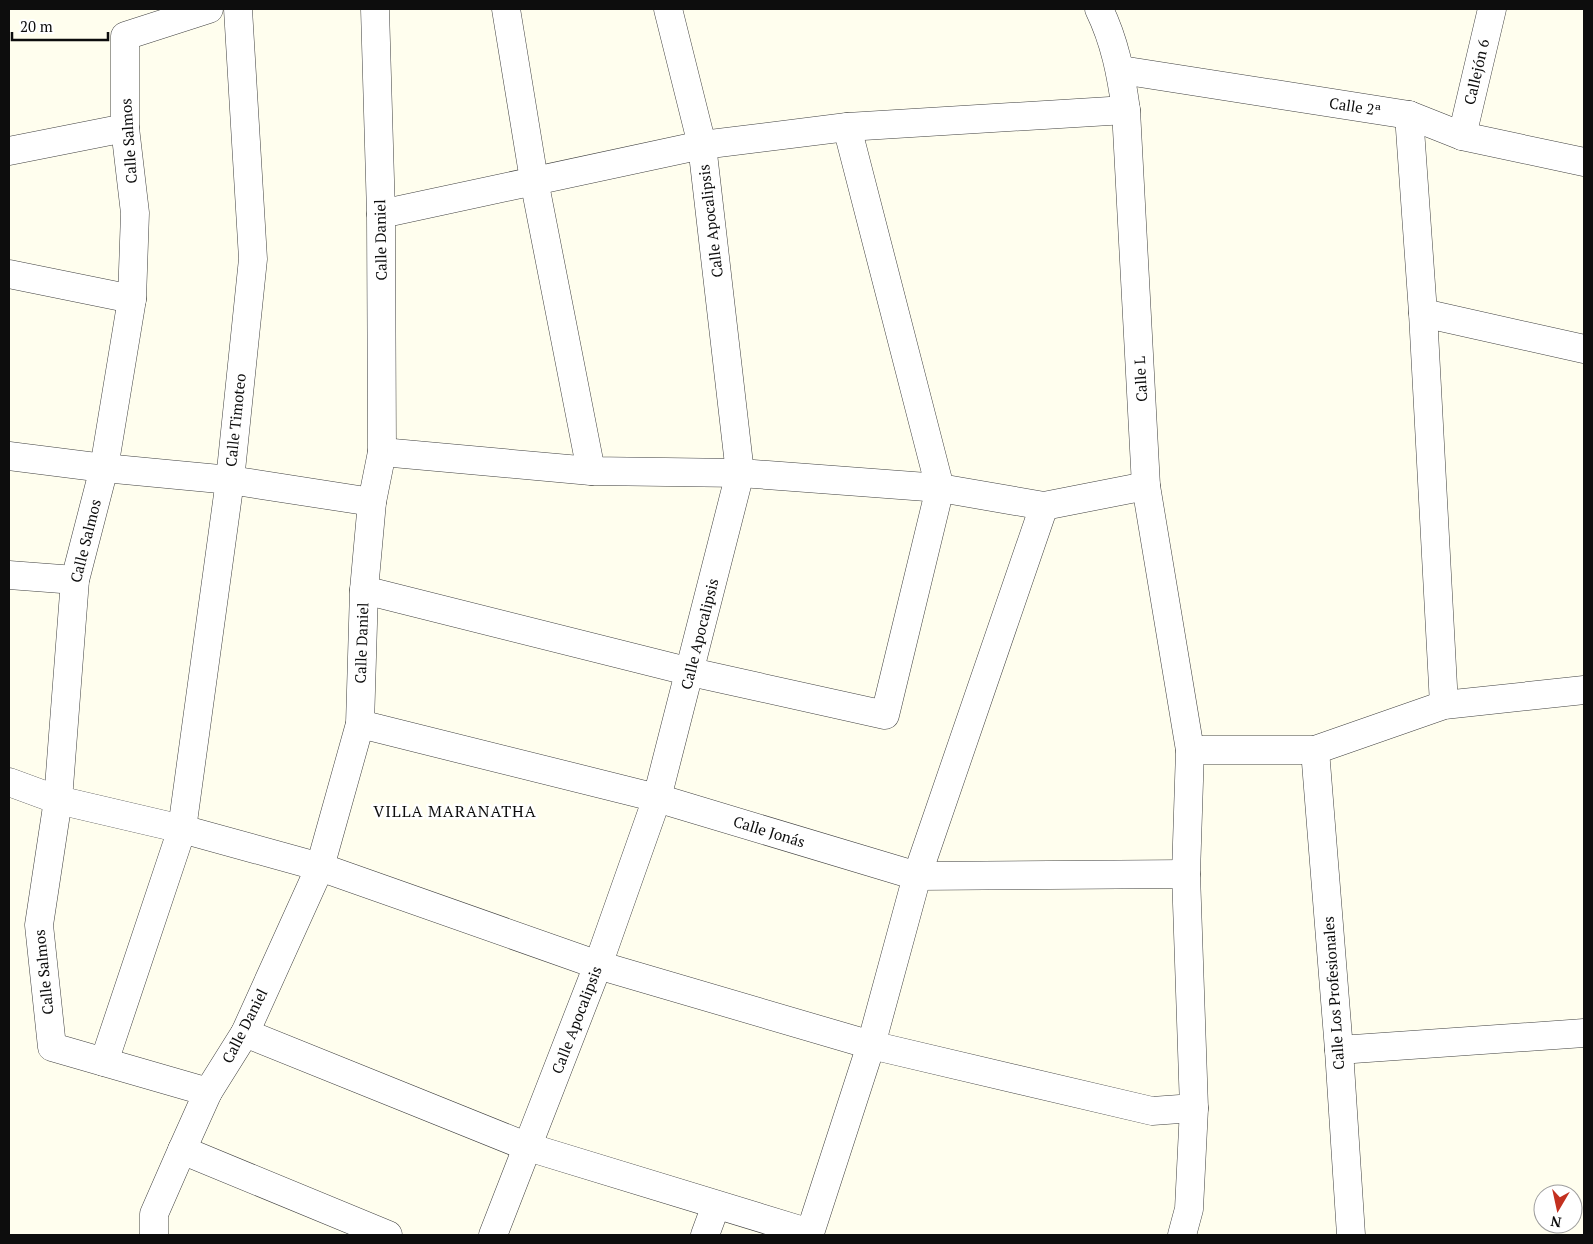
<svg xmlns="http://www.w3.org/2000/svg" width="1593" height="1244" viewBox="0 0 1593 1244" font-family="'PT Serif',serif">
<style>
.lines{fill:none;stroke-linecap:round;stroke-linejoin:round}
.minor-casing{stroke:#404040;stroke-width:29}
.minor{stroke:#fff;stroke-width:28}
.labels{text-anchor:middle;stroke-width:5;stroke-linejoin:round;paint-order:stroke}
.street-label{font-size:15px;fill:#0d0d0d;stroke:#fff}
.neighbourhood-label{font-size:16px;letter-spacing:1px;fill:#0d0d0d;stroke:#fff}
</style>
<rect width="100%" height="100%" fill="#fffeee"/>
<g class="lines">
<defs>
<g id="minor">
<polyline points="506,9 534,180 591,471"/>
<path d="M1099 9C1115 42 1121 74 1126 110L1146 486 1190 750 1186 874 1194 1108 1189 1209 1182 1235"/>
<polyline points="1121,70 1409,115 1462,136 1584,162"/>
<polyline points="1409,115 1423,313 1444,705"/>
<polyline points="1462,136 1492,9"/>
<polyline points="9,151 125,128"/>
<polyline points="381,214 702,145 847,127 1126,110"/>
<polyline points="9,274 132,299"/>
<polyline points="1423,313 1584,349"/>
<polyline points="382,452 591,471 740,473 940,488 1044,506 1146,486"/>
<polyline points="9,456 104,468 230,480 372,502"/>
<polyline points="9,575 75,580"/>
<polyline points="364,590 691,672 885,715 940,488 847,127"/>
<polyline points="360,724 657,798 917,876 1186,874"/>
<polyline points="1190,750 1315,750 1444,705 1584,690"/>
<polyline points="1315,750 1339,1050 1351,1235"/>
<polyline points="9,782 58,800 182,829 320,867 598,965 871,1045 1152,1111 1194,1108"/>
<polyline points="245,1033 528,1147 810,1233 871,1045 917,876 1044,506"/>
<polyline points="1339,1050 1584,1033"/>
<polyline points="104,1062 182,829 230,480 253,259 238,9"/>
<polyline points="208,1092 52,1047 39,925 58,800 75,580 104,468 132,299 135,213 125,128 125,36 209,9"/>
<polyline points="182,1150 388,1235"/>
<polyline points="154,1235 154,1214 182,1150 208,1092 245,1033 320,867 360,724 364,590 372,502 382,452 381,214 375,9"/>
<polyline points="493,1235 598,965 657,798 740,473 702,145 668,9"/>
<polyline points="705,1235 716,1205"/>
</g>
</defs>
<use href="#minor" class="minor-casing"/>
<use href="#minor" class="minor"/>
</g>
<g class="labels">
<g class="street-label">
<text transform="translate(1477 72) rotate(-77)" y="5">Callejón 6</text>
<text transform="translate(1355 107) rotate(9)" y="5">Calle 2ª</text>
<text transform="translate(129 141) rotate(-94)" y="5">Calle Salmos</text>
<text transform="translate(711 221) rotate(-97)" y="5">Calle Apocalipsis</text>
<text transform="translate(381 240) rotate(-91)" y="5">Calle Daniel</text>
<text transform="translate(1141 379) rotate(-93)" y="5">Calle L</text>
<text transform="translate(236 420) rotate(-84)" y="5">Calle Timoteo</text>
<text transform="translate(86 541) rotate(-76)" y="5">Calle Salmos</text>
<text transform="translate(700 634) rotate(-76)" y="5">Calle Apocalipsis</text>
<text transform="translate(362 643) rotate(-88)" y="5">Calle Daniel</text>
<text transform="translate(769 832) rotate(17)" y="5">Calle Jonás</text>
<text transform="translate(44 972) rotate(-96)" y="5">Calle Salmos</text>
<text transform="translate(1334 993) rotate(-94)" y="5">Calle Los Profesionales</text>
<text transform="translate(577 1020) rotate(-69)" y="5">Calle Apocalipsis</text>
<text transform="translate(245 1026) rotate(-63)" y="5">Calle Daniel</text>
</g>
<g class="neighbourhood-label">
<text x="455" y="817">VILLA MARANATHA</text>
</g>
</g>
<rect width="1593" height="1244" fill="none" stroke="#0d0d0d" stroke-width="20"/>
<g transform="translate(1558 1209) rotate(189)"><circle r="24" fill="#ffffff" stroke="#9e9e9e"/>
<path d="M0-4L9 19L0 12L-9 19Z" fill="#c3301f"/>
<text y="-8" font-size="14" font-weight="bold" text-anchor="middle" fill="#0d0d0d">N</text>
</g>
<path d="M12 32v8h96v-8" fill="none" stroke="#0d0d0d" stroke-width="2.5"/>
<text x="20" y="32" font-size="15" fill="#0d0d0d" stroke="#ffffff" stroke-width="4" paint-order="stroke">20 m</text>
</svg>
